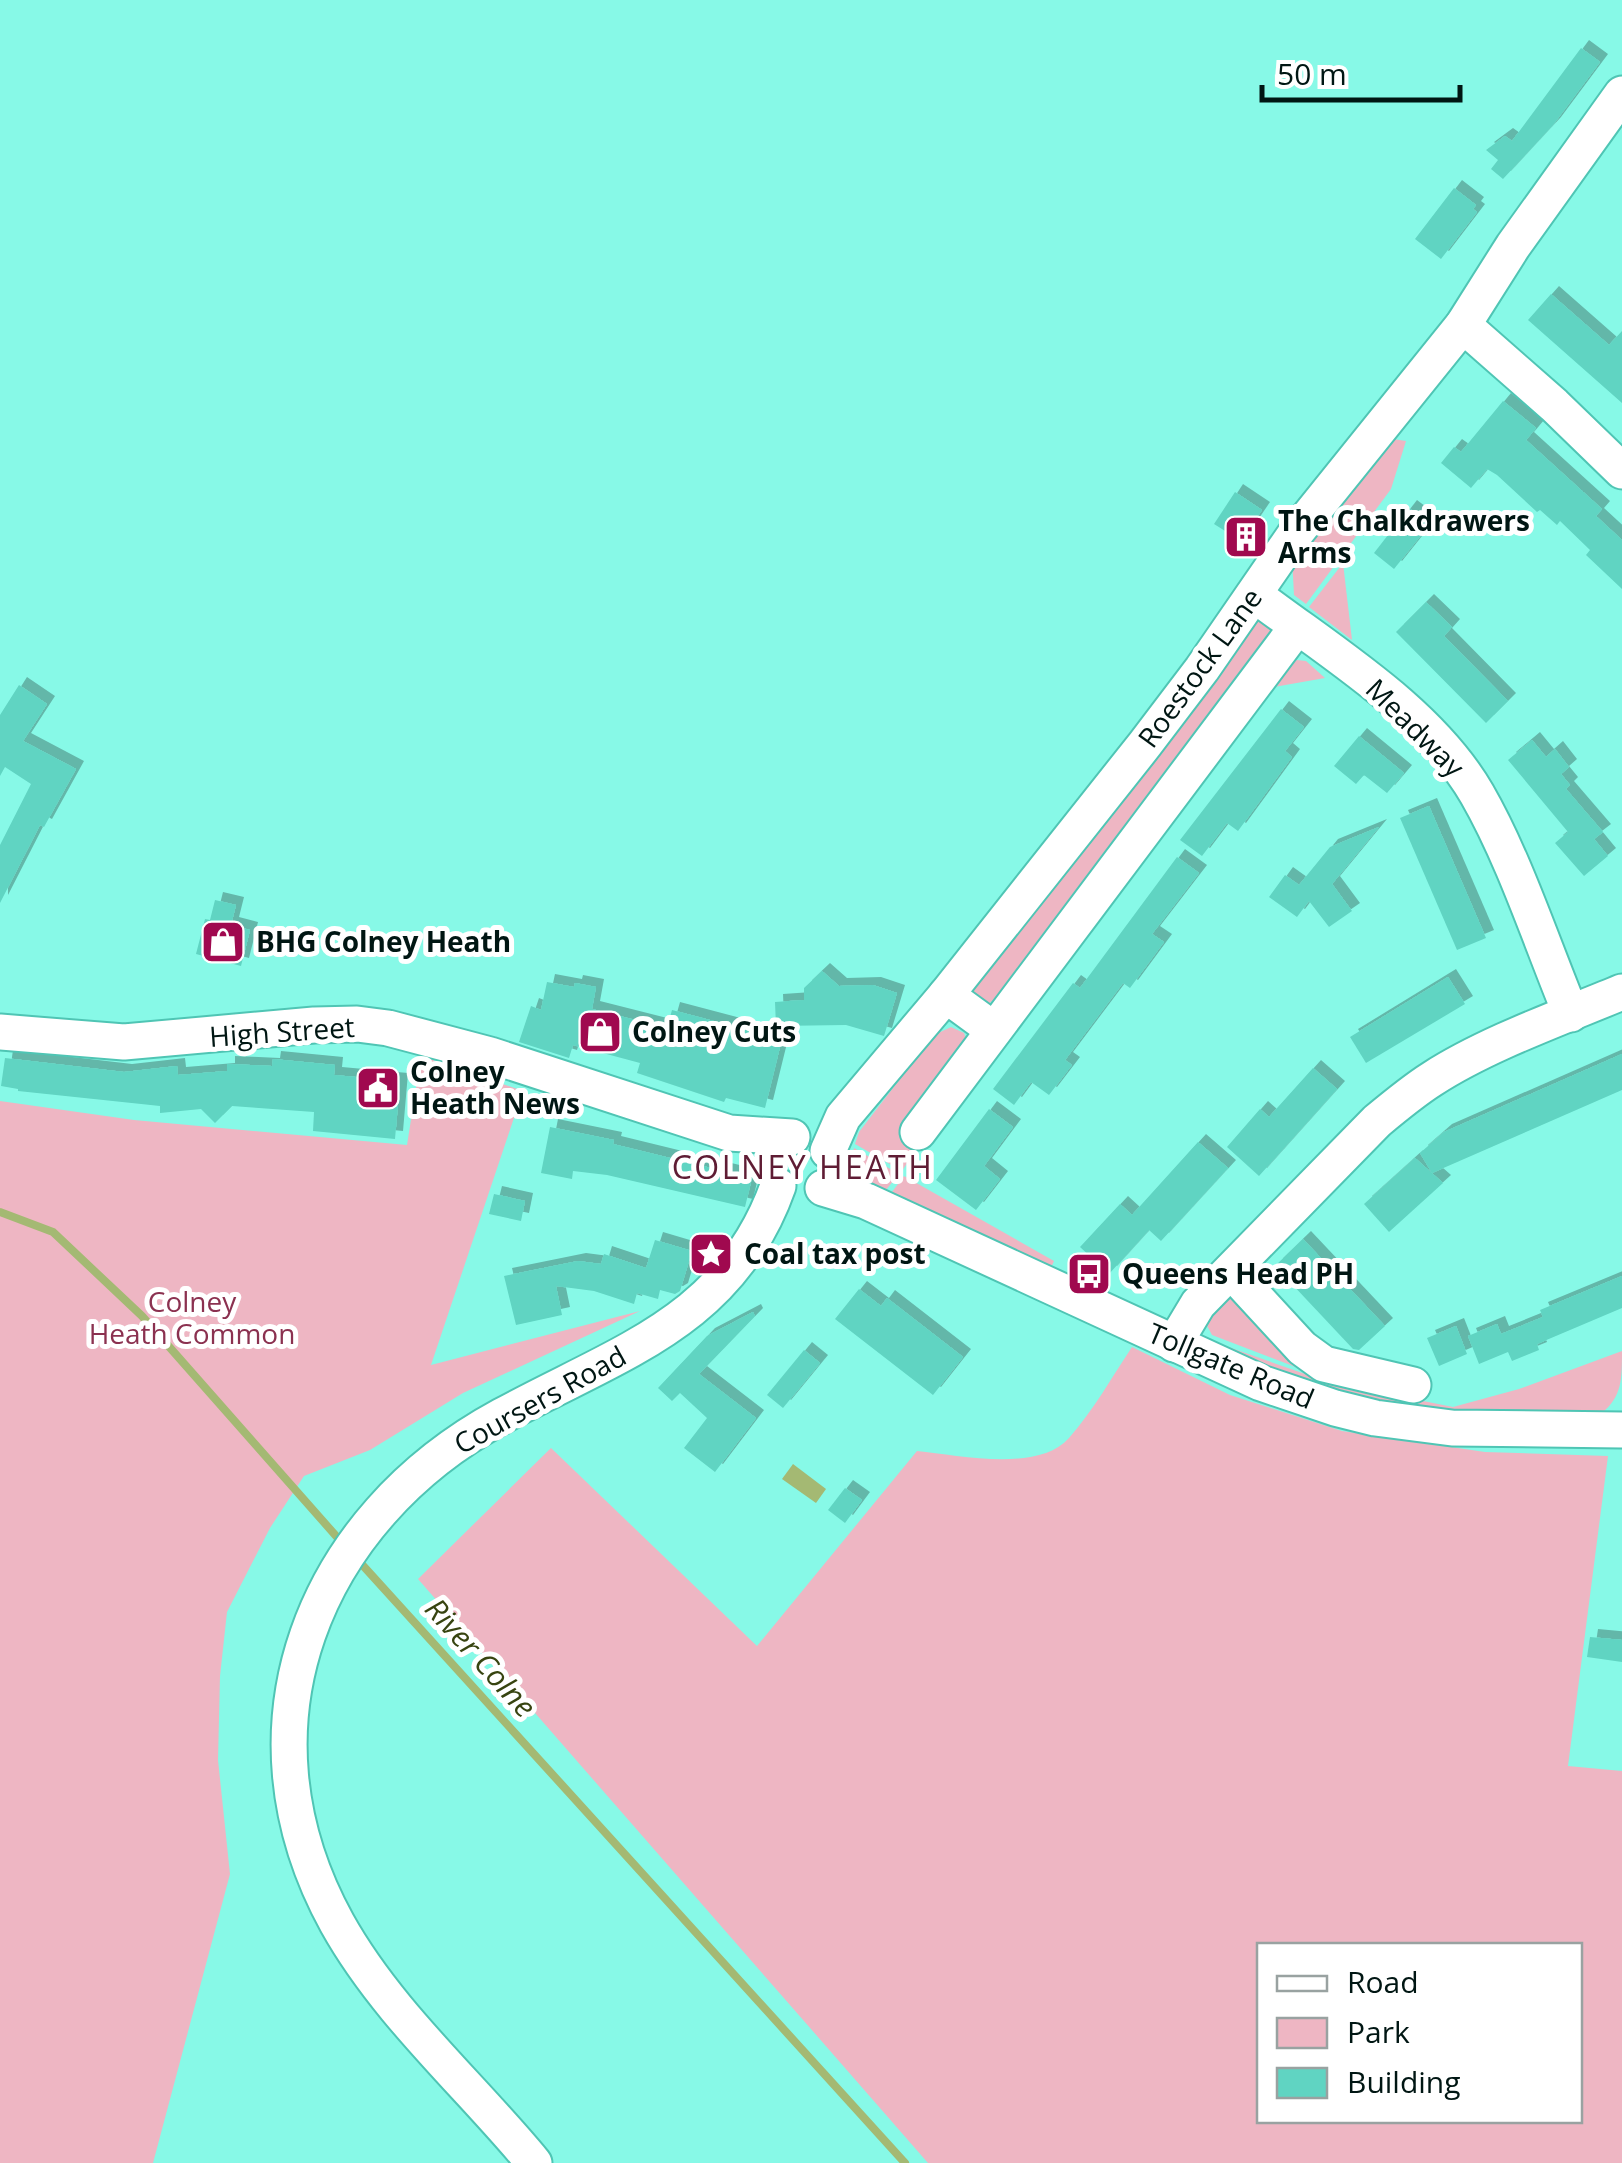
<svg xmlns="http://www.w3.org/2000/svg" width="1622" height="2163" viewBox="0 0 1622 2163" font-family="'Open Sans',sans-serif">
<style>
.green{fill:#eeb6c3;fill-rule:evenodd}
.water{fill:#a4b973}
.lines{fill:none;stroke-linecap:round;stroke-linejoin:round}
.stream{stroke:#a4b973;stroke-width:8}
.building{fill:#60d4c2;filter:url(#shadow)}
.minor-casing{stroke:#4fc5b4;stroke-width:39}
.minor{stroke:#fff;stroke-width:35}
.labels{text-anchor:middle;stroke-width:10;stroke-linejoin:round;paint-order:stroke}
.poi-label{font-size:28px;font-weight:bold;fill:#001613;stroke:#fff;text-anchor:start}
.street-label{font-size:28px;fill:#001613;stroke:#fff}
.park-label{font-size:28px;fill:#8b3150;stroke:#fff}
.water-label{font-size:30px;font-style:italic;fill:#374410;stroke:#fff}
.quarter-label{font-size:32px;letter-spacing:2.5px;fill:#5f1c34;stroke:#fff}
</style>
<defs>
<filter id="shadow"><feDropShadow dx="8" dy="-8" stdDeviation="0" flood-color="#0004"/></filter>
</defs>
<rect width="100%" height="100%" fill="#87f9e7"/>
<g class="green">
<polygon points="1386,438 1406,441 1391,489 1306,604 1294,595 1292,557"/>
<polygon points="1343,563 1352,640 1309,607"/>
<polygon points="1262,619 1273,629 1274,639 1001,1003 993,1000 986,1006 972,993 971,984 1255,620"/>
<polygon points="1297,660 1306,661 1325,678 1274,687 1291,663"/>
<polygon points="951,1027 964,1033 967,1041 922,1140 902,1171 855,1144 859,1132 934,1035"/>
<polygon points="421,1056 523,1091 431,1365 640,1311 463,1393 370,1450 304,1476 270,1528 227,1612 220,1676 218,1760 230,1874 153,2163 0,2163 0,1101 134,1120 407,1145"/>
<path d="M854 1148 899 1174 885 1191C866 1181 849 1172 854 1148Z"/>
<polygon points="904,1176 1054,1261 1049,1272 889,1196"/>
<polygon points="1227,1297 1236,1299 1314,1374 1212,1335 1205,1322"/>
<path d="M1214 1342 1328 1382 1453 1407 1519 1389 1622 1351C1622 1380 1622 1396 1602 1413H1423L1294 1382Z"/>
<path d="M1132 1347 1230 1395 1342 1431 1485 1452 1608 1456 1568 1766 1622 1771V2163H928L418 1579 551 1448 757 1646 917 1451C959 1455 1038 1473 1069 1438 1093 1411 1112 1377 1132 1347ZM1260 1946H1580V2120H1260Z"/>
</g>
<polygon class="water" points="793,1464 826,1489 816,1503 782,1479"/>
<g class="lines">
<g class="stream">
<polyline points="0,1212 53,1232 142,1316 344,1545"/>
<polyline points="357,1559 905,2163"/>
</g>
</g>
<g class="building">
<polygon points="1581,48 1600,62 1553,125 1503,179 1491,169 1498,160 1486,150 1505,136 1512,141"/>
<polygon points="1454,188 1476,205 1473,209 1477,212 1441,259 1415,239"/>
<polygon points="1551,294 1609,345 1622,331 1622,403 1528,320"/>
<polygon points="1503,401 1536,428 1526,440 1602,509 1596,516 1622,540 1622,589 1586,555 1590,550 1560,521 1557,525 1540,510 1537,512 1497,475 1487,469 1471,488 1441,463 1454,447 1461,452"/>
<polygon points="1235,492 1262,510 1241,541 1214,524"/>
<polygon points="1409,508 1430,524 1394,569 1374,553"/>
<polygon points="1426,602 1452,627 1444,636 1508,701 1486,723 1396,632"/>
<polygon points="19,685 47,704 23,741 76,769 44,827 40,825 0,903 0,845 31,784 5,767 0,776 0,715"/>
<polygon points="1281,709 1304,727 1285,751 1292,757 1238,831 1227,823 1202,856 1180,840"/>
<polygon points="1359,736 1404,773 1387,793 1364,775 1356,784 1334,766"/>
<polygon points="1532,740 1546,757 1555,749 1569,767 1561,774 1570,785 1566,789 1603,832 1594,839 1608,856 1584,876 1555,843 1568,832 1508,760"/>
<polygon points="1429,806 1486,938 1457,950 1400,818"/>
<polygon points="1379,827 1332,884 1352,911 1329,927 1309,901 1297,917 1269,897 1285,875 1299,885 1330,847"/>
<polygon points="1177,857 1199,873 1152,934 1164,942 1130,988 1123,983 1065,1060 1072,1065 1049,1095 1031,1082 1014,1105 993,1089 1073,983 1080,988"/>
<polygon points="215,900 236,905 231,925 250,930 241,966 196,954 205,919 210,920"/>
<polygon points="822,971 839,986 873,985 897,993 884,1036 846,1025 776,1026 775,1002 804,1000 804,988"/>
<polygon points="1448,977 1465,1004 1366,1063 1350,1037"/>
<polygon points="547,982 574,987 575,983 596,987 592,1009 667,1028 672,1010 782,1039 765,1108 726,1098 724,1102 637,1073 640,1063 573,1045 569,1058 519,1042 531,1006 541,1010"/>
<polygon points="1622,1054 1622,1090 1432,1173 1420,1153 1444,1132"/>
<polygon points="5,1058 124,1072 177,1066 178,1075 227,1071 227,1064 272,1066 273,1059 335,1065 334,1075 400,1081 395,1139 313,1131 314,1112 232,1106 215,1123 201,1109 160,1113 160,1106 18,1091 18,1089 1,1086"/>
<polygon points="1313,1068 1337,1089 1259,1176 1227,1147 1260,1109 1269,1117"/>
<polygon points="989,1109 1013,1127 984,1166 1000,1179 976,1210 936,1180"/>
<polygon points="550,1127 614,1140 613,1144 752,1178 745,1207 607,1175 573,1171 572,1179 541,1173"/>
<polygon points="1198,1142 1228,1168 1161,1241 1149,1230 1109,1274 1080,1247 1120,1204 1132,1215"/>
<polygon points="1415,1158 1443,1183 1389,1232 1364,1204"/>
<polygon points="494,1194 525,1201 521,1221 489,1214"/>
<polygon points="1303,1239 1385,1326 1359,1350 1353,1349 1275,1266"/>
<polygon points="655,1240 692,1251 680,1291 675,1294 660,1290 658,1299 637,1293 634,1304 594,1291 556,1286 562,1315 516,1325 504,1276 578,1261 601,1264 604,1254 646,1268"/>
<polygon points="1622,1276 1622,1308 1537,1344 1539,1350 1512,1361 1508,1352 1479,1364 1468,1336 1497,1324 1501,1334 1543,1317 1540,1310"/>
<polygon points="859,1289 881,1306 887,1298 963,1357 933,1395 835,1319"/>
<polygon points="753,1312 755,1316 699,1374 756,1418 715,1472 684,1448 707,1418 680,1393 672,1401 658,1388 707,1336"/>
<polygon points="1456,1326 1467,1354 1439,1366 1427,1338"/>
<polygon points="804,1350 820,1363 783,1408 767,1395"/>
<polygon points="845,1488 862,1500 845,1523 828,1510"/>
<polygon points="1590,1637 1622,1640 1622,1662 1587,1657"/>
</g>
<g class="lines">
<defs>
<g id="minor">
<polyline points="1463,325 1554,405 1622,471"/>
<path d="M1255 595C1330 652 1429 711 1477 794 1514 858 1542 944 1571 1014"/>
<polyline points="946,995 994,1030"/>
<polyline points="0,1032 124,1042 314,1025 357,1024 388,1028 490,1055 729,1133 792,1137"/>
<polyline points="918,1132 1297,627"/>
<polyline points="828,1151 843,1117 946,995 1145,744 1202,669 1298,530 1463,325 1513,246 1622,94"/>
<polyline points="823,1188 866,1201 1261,1383 1335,1408 1375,1418 1452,1428 1622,1430"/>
<polyline points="1231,1271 1302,1348 1324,1364 1413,1385"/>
<path d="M1174 1344 1198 1304 1377 1121C1395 1106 1413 1091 1432 1079 1486 1044 1562 1017 1622 992"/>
<path d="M534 2163C469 2084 387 2013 337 1923 229 1727 312 1519 502 1416 617 1353 730 1322 778 1186"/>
</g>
</defs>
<use href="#minor" class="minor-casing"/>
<use href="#minor" class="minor"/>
</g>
<defs>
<symbol id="building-square" viewBox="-11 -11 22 22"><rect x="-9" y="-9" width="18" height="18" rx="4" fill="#a0094f" stroke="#fff"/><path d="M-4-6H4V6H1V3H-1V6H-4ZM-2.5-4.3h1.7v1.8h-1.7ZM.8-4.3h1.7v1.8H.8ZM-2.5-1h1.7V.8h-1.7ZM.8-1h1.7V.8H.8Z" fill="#fff"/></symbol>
<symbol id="shop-square" viewBox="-11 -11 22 22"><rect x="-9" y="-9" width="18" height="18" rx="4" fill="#a0094f" stroke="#fff"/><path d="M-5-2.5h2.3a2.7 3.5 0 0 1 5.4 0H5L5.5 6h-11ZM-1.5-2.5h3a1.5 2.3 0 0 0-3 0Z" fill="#fff"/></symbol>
<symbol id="civic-square" viewBox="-11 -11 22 22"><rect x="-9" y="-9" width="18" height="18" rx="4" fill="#a0094f" stroke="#fff"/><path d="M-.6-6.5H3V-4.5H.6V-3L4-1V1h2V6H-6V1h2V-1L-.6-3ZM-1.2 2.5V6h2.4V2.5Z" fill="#fff"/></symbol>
<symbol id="sight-square" viewBox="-11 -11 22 22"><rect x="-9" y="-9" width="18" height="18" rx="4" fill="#a0094f" stroke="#fff"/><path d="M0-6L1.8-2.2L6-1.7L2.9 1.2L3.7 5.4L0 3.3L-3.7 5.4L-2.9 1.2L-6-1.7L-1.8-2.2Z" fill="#fff"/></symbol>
<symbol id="bus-square" viewBox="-11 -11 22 22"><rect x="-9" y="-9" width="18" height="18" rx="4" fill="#a0094f" stroke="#fff"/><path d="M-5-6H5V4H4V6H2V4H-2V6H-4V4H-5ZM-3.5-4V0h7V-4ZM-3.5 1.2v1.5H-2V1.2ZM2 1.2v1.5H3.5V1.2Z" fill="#fff"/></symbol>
</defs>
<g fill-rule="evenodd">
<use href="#building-square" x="1221" y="512" width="50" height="50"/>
<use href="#shop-square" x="198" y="917" width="50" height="50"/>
<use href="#shop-square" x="575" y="1007" width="50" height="50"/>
<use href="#civic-square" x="353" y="1063" width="50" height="50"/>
<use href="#sight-square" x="686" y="1229" width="50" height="50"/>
<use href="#bus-square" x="1064" y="1249" width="50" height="50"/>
</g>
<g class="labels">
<g class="poi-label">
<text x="1278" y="531">The Chalkdrawers<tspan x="1278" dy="32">Arms</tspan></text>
<text x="256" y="952">BHG Colney Heath</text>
<text x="632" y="1042">Colney Cuts</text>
<text x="410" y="1082">Colney<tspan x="410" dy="32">Heath News</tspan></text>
<text x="744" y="1264">Coal tax post</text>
<text x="1122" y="1284">Queens Head PH</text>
</g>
<g class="street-label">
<text transform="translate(1200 668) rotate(-54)" y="10">Roestock Lane</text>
<text transform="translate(1415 728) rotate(45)" y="10">Meadway</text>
<text transform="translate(282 1032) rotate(-4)" y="10">High Street</text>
<text transform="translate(1231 1366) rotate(23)" y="10">Tollgate Road</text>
<text transform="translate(540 1400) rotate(-29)" y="10">Coursers Road</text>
</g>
<g class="park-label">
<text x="192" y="1312">Colney<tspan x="192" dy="32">Heath Common</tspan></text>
</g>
<g class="water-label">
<text transform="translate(480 1658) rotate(48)" y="10">River Colne</text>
</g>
<g class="quarter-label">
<text x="803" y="1179">COLNEY HEATH</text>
</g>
</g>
<rect x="1257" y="1943" width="325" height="180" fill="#ffffff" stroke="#99a2a1" stroke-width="2.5"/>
<rect x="1277" y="1976" width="50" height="15" fill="#ffffff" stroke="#99a2a1" stroke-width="2.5"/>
<text x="1347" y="1993" font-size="30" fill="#001613">Road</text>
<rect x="1277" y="2018" width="50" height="30" fill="#eeb6c3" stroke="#99a2a1" stroke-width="2.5"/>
<text x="1347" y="2043" font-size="30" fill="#001613">Park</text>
<rect x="1277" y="2068" width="50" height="30" fill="#60d4c2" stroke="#99a2a1" stroke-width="2.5"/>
<text x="1347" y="2093" font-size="30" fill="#001613">Building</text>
<path d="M1262 85v15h198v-15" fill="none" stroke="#001613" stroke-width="5"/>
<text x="1277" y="85" font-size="30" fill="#001613" stroke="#ffffff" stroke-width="8" paint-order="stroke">50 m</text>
</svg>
